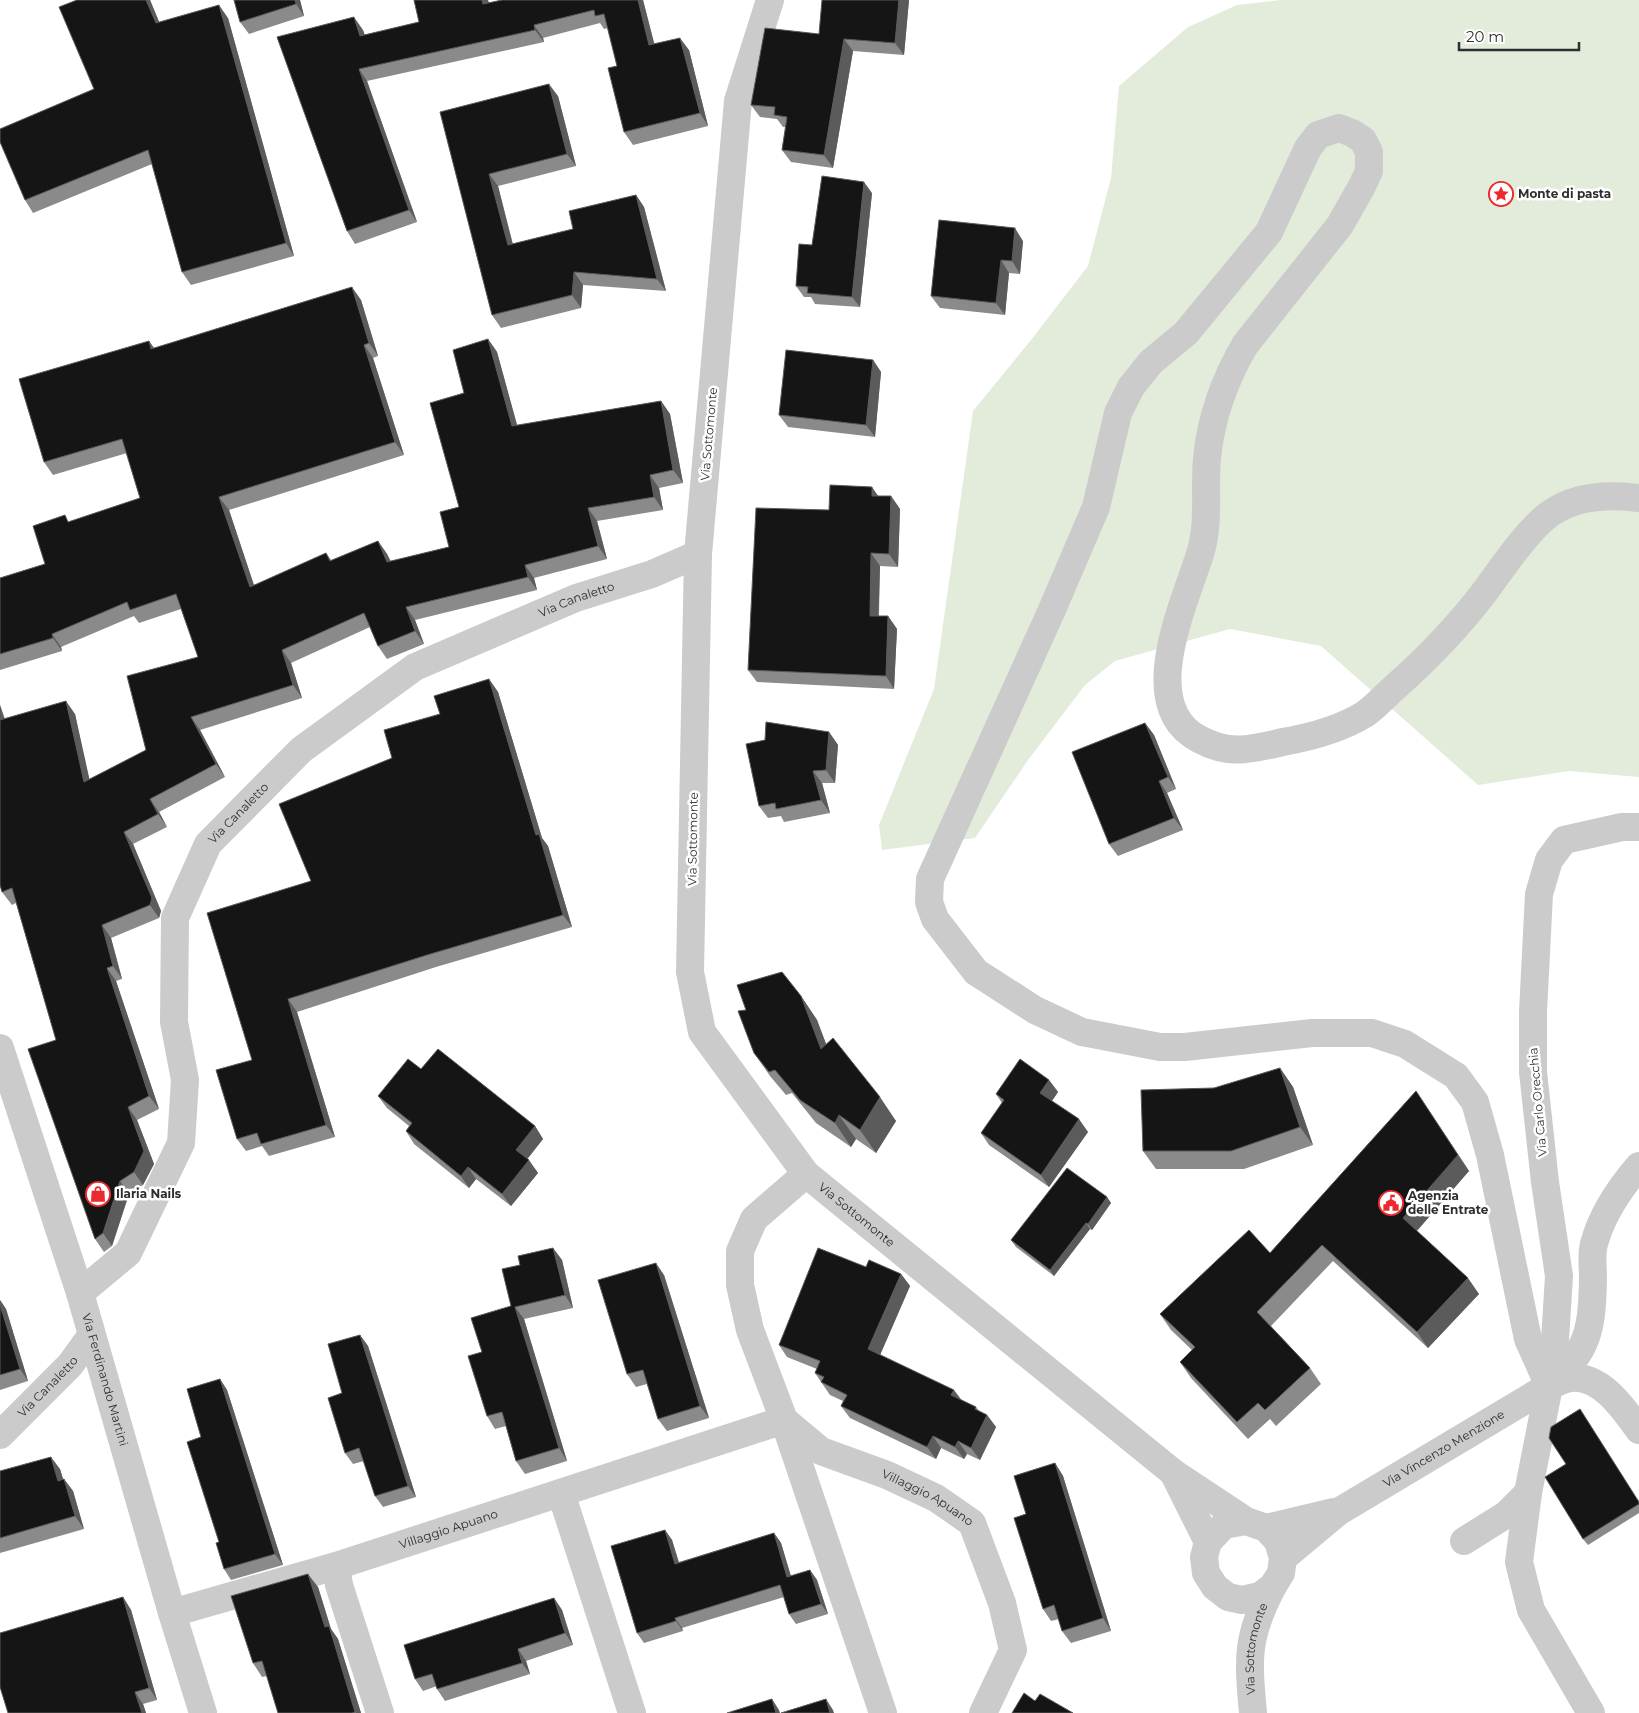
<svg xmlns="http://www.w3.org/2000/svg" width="1639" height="1713" viewBox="0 0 1639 1713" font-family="Montserrat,sans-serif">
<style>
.green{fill:#e3ecdb}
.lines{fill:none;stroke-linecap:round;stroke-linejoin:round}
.street{stroke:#cbcbcb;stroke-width:28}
.wall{fill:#8a8a8a}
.shaded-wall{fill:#5b5b5b}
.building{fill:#151515;stroke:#5b5b5b}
.labels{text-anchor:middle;stroke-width:5;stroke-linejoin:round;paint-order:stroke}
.poi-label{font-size:12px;font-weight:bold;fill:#2e2e2e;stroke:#fff;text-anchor:start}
.street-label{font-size:12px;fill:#2e2e2e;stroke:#fff}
</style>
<rect width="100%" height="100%" fill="#fff"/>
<polygon class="green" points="1280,0 1639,0 1639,777 1569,771 1478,785 1321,646 1230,629 1115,661 1085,685 1028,760 975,838 882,850 879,825 934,689 973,411 1031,340 1088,266 1111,178 1119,86 1188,27 1237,5"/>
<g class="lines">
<g class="street">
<path id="s1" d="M770 0 738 101 698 554 690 972 702 1032 806 1174 1175 1474 1246 1521 1266 1528 1278 1541 1283 1558 1281 1573 1273 1586 1260 1596 1242 1600 1228 1597 1215 1587 1206 1573 1204 1557 1208 1542 1224 1525 1246 1521"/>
<path id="s2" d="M0 1048 80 1293 172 1613 203 1713"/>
<path id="s3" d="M806 1174 754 1219 740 1251V1285L750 1330 784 1420 821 1451 887 1475 936 1498 972 1523 1002 1603 1013 1650 983 1713"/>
<path id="s4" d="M80 1293 128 1253 181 1143 185 1080 174 1022 175 918 208 844 301 750 415 667 576 598 652 574 698 554"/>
<path d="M1549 1386 1528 1339 1490 1155 1475 1102 1456 1076 1405 1044 1372 1033H1312L1185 1047H1160L1082 1032 1035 1010 976 972 935 919 929 902 930 879 1051 612 1096 507 1118 413 1131 387 1151 362 1186 333 1269 232 1308 148 1318 135 1339 128 1352 133 1363 140 1369 152V171L1361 188 1340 225 1245 345C1225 379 1211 418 1207 458 1204 490 1210 523 1200 554 1184 605 1136 706 1199 739 1230 756 1251 749 1283 742 1311 737 1341 729 1365 714 1375 707 1384 697 1394 688 1428 658 1458 627 1486 590 1502 568 1529 528 1551 513 1577 495 1609 494 1639 498"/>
<path d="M1549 1386C1556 1383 1564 1379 1571 1378 1601 1375 1624 1409 1639 1430"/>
<path id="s5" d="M0 1435 70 1365 91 1336"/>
<polyline points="1175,1476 1208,1542"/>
<polyline points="561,1493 632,1713"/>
<polyline points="1266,1528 1334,1512"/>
<polyline points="1464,1541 1507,1514 1528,1493"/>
<path id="s6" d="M1283 1558 1338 1512 1549 1386C1589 1351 1592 1329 1593 1278 1593 1268 1591 1254 1594 1244 1602 1214 1619 1189 1639 1166"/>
<polyline points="336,1566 339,1585 380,1713"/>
<path id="s7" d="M172 1613 336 1566 784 1420 883 1713"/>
<path id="s8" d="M1253 1713C1248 1658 1246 1637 1273 1586"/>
<polyline points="1591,1713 1531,1610 1519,1562 1528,1493 1549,1386 1555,1340 1559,1276 1545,1182 1533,1072 1533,1012 1539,894 1549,860 1564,840 1622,827 1639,827"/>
</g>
</g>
<g class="wall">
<polygon points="77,0 150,0 159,22 228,18 294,256 191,285 182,272 152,164 33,213 25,200 94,89"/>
<polygon points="300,0 304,16 249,34 240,22"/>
<polygon points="414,0 488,0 489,3 643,0 654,44 689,50 708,126 633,145 624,132 617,66 608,28 604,29 600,23 543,38 544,42 367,81 417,222 355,244 347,231 277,37 363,30 365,35 419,22"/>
<polygon points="909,0 904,55 853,51 833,168 791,162 782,150 786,127 783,127 777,119 760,117 751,105 819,34"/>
<polygon points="558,96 576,166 498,186 513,244 573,229 636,195 644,207 666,291 583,285 581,308 501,328 492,315 440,112"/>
<polygon points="872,193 860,307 815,304 811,297 804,297 796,286 812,245"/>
<polygon points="1023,241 1020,274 1009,273 1005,315 940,308 931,296"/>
<polygon points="361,300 378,356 373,358 404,455 229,510 254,586 326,553 331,560 378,541 387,554 391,561 449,547 459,507 464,393 488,339 497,352 517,426 661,401 670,414 683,483 659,488 663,510 597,521 607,559 534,578 537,590 415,620 424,644 387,659 378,646 370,627 291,663 302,698 200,730 225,777 159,812 167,827 133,844 161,911 159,918 111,938 122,979 116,981 159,1109 137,1120 154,1164 143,1185 129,1194 112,1246 104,1252 95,1239 56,1040 16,903 12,905 2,892 0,885 0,705 5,719 75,714 89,780 146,750 198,657 181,609 139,623 134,616 61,647 62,651 0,670 0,578 45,564 70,522 140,498 127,453 53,475 44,462 149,341 154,348"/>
<polygon points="873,360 881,372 875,437 788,427 779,415"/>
<polygon points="878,496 891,496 900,509 898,567 880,566 879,616 888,616 897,629 894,689 757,682 748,670"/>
<polygon points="489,679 498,692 542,838 548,846 572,927 436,967 297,1012 335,1137 269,1156 262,1146 246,1151 237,1139 252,1060 311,881 392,758 440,714"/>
<polygon points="1145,723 1154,735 1176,789 1167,793 1183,830 1118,856 1109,844"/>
<polygon points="829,732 838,745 835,783 822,783 830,813 784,822 781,816 768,818 759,806"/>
<polygon points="801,996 817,1020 826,1044 896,1121 876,1153 856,1139 851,1147 816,1123 792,1093 786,1095 770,1076 754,1053 746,1010"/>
<polygon points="1280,1068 1293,1087 1313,1145 1244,1169 1156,1169 1143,1151 1214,1088"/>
<polygon points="421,1069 535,1126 543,1139 527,1159 538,1173 511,1206 476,1179 469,1188 414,1144 406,1131 409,1126 387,1108 378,1096"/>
<polygon points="1049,1080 1058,1092 1052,1101 1088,1132 1049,1187 989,1145 981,1133 1002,1103 996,1094"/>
<polygon points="1416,1091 1469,1171 1417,1231 1479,1294 1428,1348 1333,1261 1271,1326 1310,1368 1321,1384 1276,1426 1270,1419 1248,1439 1191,1378 1180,1362 1192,1350 1171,1330 1160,1314 1270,1253"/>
<polygon points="1107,1197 1111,1203 1092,1230 1090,1229 1054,1276 1016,1247 1011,1240"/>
<polygon points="553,1248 562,1260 573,1308 524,1319 567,1461 525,1474 516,1461 506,1426 495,1429 487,1416 482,1352 511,1306 520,1265"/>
<polygon points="866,1267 901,1274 910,1286 880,1355 960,1399 976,1407 979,1411 987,1415 996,1427 980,1460 967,1454 964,1459 941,1448 936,1459 850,1418 841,1406 843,1401 830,1395 815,1373 817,1369 787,1357 779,1345"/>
<polygon points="664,1275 709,1418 667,1431 658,1419 647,1384 636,1387 627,1374"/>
<polygon points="0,1300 6,1309 28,1381 0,1390"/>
<polygon points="360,1335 368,1346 416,1497 383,1507 375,1496 364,1461 353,1464 345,1453 342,1393"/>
<polygon points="220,1379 227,1390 283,1565 231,1580 224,1569 201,1437"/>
<polygon points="1055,1463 1063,1476 1111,1631 1071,1643 1062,1631 1059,1619 1051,1621 1043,1609 1026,1514"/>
<polygon points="1566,1464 1639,1502 1639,1513 1588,1545 1583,1539"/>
<polygon points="60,1469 63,1479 64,1479 73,1491 84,1529 0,1553 0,1471"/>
<polygon points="665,1530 672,1540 679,1562 774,1533 781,1543 791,1576 810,1570 817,1580 828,1614 796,1624 789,1614 784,1597 682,1628 683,1631 644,1643 637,1633"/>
<polygon points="318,1587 331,1629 338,1639 361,1713 278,1713 267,1676 262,1677 253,1663"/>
<polygon points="123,1597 131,1610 157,1700 143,1704 146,1713 8,1713"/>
<polygon points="554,1598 562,1610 573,1645 526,1661 530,1674 445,1701 437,1689 437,1686 423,1691 415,1679"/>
</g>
<g class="shaded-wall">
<polygon points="146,0 150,0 165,36 156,23"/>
<polygon points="295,0 300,0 304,16 296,4"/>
<polygon points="482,0 488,0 492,17 483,4"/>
<polygon points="638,0 643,0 658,58 649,45"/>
<polygon points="899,0 909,0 904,55 895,43"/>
<polygon points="219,5 228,18 294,256 286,243"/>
<polygon points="354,17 363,30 368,48 360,36"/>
<polygon points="534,25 543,38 544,42 535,30"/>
<polygon points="680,38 689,50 708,126 700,113"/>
<polygon points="844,39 853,51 833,168 824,155"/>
<polygon points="359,69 367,81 417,222 409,210"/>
<polygon points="549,84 558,96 576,166 567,154"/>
<polygon points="489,174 498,186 516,258 508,245"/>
<polygon points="864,182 872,193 860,307 852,297"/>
<polygon points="636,195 644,207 666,291 657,279"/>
<polygon points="1015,228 1023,241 1020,274 1012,261"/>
<polygon points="1001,260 1009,273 1005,315 996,303"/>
<polygon points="574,272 583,285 581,308 572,295"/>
<polygon points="352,287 361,300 378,356 369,343"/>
<polygon points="488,339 497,352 521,439 512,426"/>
<polygon points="149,341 158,354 151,349"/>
<polygon points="364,345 373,358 404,455 395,442"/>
<polygon points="873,360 881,372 875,437 866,425"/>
<polygon points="661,401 670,414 683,483 673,470"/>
<polygon points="650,475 659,488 663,510 654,497"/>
<polygon points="872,487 881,500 872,496"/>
<polygon points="891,496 900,509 898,567 889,554"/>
<polygon points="219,497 229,510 259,600 250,587"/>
<polygon points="588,508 597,521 607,559 598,546"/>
<polygon points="378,541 387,554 396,575 387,562"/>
<polygon points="871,553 880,566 878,628 870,616"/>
<polygon points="525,565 534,578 537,590 528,577"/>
<polygon points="406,607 415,620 424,644 415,631"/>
<polygon points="888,616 897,629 894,689 886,676"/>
<polygon points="52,634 61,647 62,651 53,638"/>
<polygon points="282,650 291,663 302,698 293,685"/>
<polygon points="489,679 498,692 542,838 548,846 572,927 563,915 536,835"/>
<polygon points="66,701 75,714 93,795 84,782"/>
<polygon points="0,705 9,734 0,721"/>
<polygon points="191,717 200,730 225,777 216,764"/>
<polygon points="1145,723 1154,735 1176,789 1168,777"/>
<polygon points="829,732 838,745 835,783 826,770"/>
<polygon points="813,771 822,783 830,813 821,800"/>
<polygon points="1159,781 1167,793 1183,830 1174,818"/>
<polygon points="150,799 159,812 167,827 158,814"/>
<polygon points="124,832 133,844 161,911 159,918 150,905"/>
<polygon points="102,925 111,938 122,979 113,966"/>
<polygon points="107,968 116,981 159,1109 149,1096"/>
<polygon points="801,996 817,1020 837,1073 821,1049"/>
<polygon points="288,999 297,1012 335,1137 326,1125"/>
<polygon points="1280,1068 1293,1087 1313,1145 1300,1127"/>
<polygon points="1049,1080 1058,1092 1049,1105 1040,1093"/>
<polygon points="1416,1091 1469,1171 1414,1234 1403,1218"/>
<polygon points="880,1097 896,1121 876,1153 860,1130"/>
<polygon points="128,1107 137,1120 154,1164 143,1185 134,1172"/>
<polygon points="839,1115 856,1139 851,1147 835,1123"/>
<polygon points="1079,1119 1088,1132 1049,1187 1041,1175"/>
<polygon points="535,1126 543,1139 525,1162 516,1150"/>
<polygon points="529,1160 538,1173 511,1206 502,1194"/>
<polygon points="468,1167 476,1179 469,1188 461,1176"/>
<polygon points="120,1181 129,1194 112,1246 103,1233"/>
<polygon points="1107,1197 1111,1203 1092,1230 1088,1224"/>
<polygon points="1086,1223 1090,1229 1054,1276 1050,1270"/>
<polygon points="553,1248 562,1260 573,1308 565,1295"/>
<polygon points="656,1263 664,1275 709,1418 700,1406"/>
<polygon points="901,1274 910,1286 877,1362 868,1349"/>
<polygon points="1468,1278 1479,1294 1428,1348 1417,1332"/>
<polygon points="0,1300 6,1309 28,1381 20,1369 0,1305"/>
<polygon points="515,1307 524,1319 567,1461 559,1448"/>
<polygon points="360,1335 368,1346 416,1497 408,1486"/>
<polygon points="220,1379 227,1390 283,1565 275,1554"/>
<polygon points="954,1390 963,1402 951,1395"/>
<polygon points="987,1415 996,1427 980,1460 971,1448"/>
<polygon points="933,1436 941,1448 936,1459 927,1447"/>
<polygon points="958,1441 967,1454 964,1459 955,1447"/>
<polygon points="51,1457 60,1469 67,1493 58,1481"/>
<polygon points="1055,1463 1063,1476 1111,1631 1103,1618"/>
<polygon points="64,1479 73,1491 84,1529 75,1516"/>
<polygon points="665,1530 672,1540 682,1574 675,1564"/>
<polygon points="774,1533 781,1543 794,1587 787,1577"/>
<polygon points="810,1570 817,1580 828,1614 821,1604"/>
<polygon points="308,1574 318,1587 331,1629 338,1639 361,1713 356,1713 355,1712 325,1627"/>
<polygon points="123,1597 131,1610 157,1700 149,1688"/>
<polygon points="554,1598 562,1610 573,1645 565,1633"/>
<polygon points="675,1618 682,1628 683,1631 676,1621"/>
<polygon points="518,1649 526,1661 530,1674 522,1663"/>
<polygon points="135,1692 143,1704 146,1713 142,1713"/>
<polygon points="772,1699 779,1710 780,1713 776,1713"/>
<polygon points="826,1699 833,1710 834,1713 830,1713"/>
</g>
<g class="building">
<polygon points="77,0 146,0 156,23 219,5 286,243 182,272 148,150 25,200 0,142 0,129 94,89 59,7"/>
<polygon points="234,0 295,0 296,4 240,22"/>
<polygon points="414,0 482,0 483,4 502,0 638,0 649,45 680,38 700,113 624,132 608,68 617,66 604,14 595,16 594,10 534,25 535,30 359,69 409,210 347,231 277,37 354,17 360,36 419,22"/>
<polygon points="822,0 899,0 895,43 844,39 824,155 782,150 787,117 774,115 775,107 751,105 765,28 819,34"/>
<polygon points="549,84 567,154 489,174 508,245 573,229 569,211 636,195 657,279 574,272 572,295 492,315 440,112"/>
<polygon points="822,176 864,182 852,297 807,293 808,287 796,286 799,244 812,245"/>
<polygon points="939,220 1015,228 1012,261 1001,260 996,303 931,296"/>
<polygon points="352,287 369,343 364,345 395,442 219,497 250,587 326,553 330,561 378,541 387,562 449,547 440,512 459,507 430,403 464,393 453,350 488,339 512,426 661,401 673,470 650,475 654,497 588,508 598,546 525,565 528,577 406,607 415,631 378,646 364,613 282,650 293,685 191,717 216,764 150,799 158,814 124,832 152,898 150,905 102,925 113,966 107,968 149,1096 128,1107 144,1151 134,1172 120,1181 103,1233 95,1239 28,1049 56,1040 12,888 2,892 0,885 0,720 66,701 84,782 146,750 127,676 198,657 176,594 130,610 127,602 52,634 53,638 0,654 0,578 45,564 33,526 65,515 68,522 140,498 122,439 44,462 19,379 149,341 151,349"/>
<polygon points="786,350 873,360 866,425 779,415"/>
<polygon points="830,485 872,487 872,496 891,496 889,554 871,553 870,616 888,616 886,676 748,670 756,508 829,510"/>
<polygon points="489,679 536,835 539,834 563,915 427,955 288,999 326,1125 261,1144 257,1133 237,1139 216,1070 252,1060 207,913 311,881 279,804 392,758 384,730 440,714 434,696"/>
<polygon points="766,722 829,732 826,770 813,771 821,800 776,809 775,803 759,806 746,744 765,740"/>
<polygon points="1145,723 1168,777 1159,781 1174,818 1109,844 1072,752"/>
<polygon points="782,972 801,996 821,1049 833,1038 880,1097 860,1130 839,1115 835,1123 800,1100 775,1070 769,1072 754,1053 738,1011 746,1010 737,985"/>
<polygon points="438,1049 535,1126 516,1150 529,1160 502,1194 468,1167 461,1176 406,1131 412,1123 378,1096 408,1059 421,1069"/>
<polygon points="1020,1059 1049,1080 1040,1093 1079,1119 1041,1175 981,1133 1004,1100 996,1094"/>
<polygon points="1280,1068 1300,1127 1231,1151 1143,1151 1141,1090 1214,1088"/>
<polygon points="1416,1091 1458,1155 1403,1218 1468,1278 1417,1332 1322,1245 1257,1312 1310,1368 1265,1410 1258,1403 1237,1422 1180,1362 1195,1347 1160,1314 1249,1230 1270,1253"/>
<polygon points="1067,1168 1107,1197 1088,1224 1086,1223 1050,1270 1011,1240"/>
<polygon points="553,1248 565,1295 515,1307 559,1448 516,1461 502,1412 487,1416 468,1356 482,1352 471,1318 511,1306 502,1269 520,1265 518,1256"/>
<polygon points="818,1248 866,1267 869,1260 901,1274 868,1349 954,1390 951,1395 976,1407 975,1409 987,1415 971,1448 958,1441 955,1447 933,1436 927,1447 841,1406 847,1395 821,1382 824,1377 815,1373 820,1361 779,1345"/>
<polygon points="656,1263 700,1406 658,1419 643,1370 627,1374 598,1280"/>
<polygon points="0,1305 20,1369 0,1375"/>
<polygon points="360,1335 408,1486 375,1496 359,1448 345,1453 328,1398 342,1393 328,1344"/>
<polygon points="220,1379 275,1554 224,1569 216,1543 219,1542 187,1442 201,1437 187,1389"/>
<polygon points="1580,1409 1639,1502 1639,1504 1583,1539 1545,1477 1566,1464 1549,1438 1551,1427"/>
<polygon points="51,1457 58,1481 64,1479 75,1516 0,1538 0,1471"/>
<polygon points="1055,1463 1103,1618 1062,1631 1054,1605 1043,1609 1014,1518 1026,1514 1014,1476"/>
<polygon points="665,1530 675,1564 774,1533 787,1577 810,1570 821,1604 789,1614 780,1585 675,1618 676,1621 637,1633 611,1546"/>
<polygon points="308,1574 325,1627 329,1626 355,1712 352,1713 278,1713 262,1661 253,1663 231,1596"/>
<polygon points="123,1597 149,1688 135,1692 142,1713 8,1713 0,1687 0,1633"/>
<polygon points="554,1598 565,1633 518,1649 522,1663 437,1689 432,1674 415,1679 404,1645"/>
<polygon points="1024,1693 1035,1701 1040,1694 1073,1713 1012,1713"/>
<polygon points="772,1699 776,1713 727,1713"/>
<polygon points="826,1699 830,1713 781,1713"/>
</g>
<defs>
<symbol id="sight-ring" viewBox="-11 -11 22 22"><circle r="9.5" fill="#fff" stroke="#eb292e" stroke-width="1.5"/><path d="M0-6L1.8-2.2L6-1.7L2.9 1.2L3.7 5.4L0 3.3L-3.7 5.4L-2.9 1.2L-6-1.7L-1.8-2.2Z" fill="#eb292e"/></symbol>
<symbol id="shop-ring" viewBox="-11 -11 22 22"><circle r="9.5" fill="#fff" stroke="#eb292e" stroke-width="1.5"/><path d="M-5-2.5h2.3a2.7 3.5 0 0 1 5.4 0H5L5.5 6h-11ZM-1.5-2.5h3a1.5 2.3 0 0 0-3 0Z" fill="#eb292e"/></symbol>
<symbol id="civic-ring" viewBox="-11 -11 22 22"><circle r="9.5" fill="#fff" stroke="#eb292e" stroke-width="1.5"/><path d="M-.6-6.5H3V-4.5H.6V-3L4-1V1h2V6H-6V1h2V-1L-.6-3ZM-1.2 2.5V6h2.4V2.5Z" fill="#eb292e"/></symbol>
</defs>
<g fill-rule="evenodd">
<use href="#sight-ring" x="1487" y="180" width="28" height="28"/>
<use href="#shop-ring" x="84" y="1180" width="28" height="28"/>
<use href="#civic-ring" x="1377" y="1189" width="28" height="28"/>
</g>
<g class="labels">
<g class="poi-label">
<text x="1518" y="198">Monte di pasta</text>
<text x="116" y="1198">Ilaria Nails</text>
<text x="1408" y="1200">Agenzia<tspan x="1408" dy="14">delle Entrate</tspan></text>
</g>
<g class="street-label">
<text transform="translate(709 434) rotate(-85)" y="4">Via Sottomonte</text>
<text dy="4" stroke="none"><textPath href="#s4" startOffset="940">Via Canaletto</textPath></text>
<text dy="4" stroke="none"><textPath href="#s4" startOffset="535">Via Canaletto</textPath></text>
<text transform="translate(693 839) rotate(-89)" y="4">Via Sottomonte</text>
<text transform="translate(1538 1102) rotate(-95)" y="4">Via Carlo Orecchia</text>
<text dy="4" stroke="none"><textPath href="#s1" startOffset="1281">Via Sottomonte</textPath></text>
<text dy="4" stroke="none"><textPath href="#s2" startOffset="348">Via Ferdinando Martini</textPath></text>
<text dy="4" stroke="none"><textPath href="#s5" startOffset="68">Via Canaletto</textPath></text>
<text dy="4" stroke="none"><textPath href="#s6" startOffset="195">Via Vincenzo Menzione</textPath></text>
<text dy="4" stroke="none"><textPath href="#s3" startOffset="445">Villaggio Apuano</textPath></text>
<text dy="4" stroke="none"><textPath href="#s7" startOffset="289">Villaggio Apuano</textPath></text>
<text dy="4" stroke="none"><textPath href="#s8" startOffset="65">Via Sottomonte</textPath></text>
</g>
</g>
<path d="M1459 42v8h120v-8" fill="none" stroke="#2e2e2e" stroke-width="2.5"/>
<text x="1466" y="42" font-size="15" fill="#2e2e2e" stroke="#ffffff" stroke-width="4" paint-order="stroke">20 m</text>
</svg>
